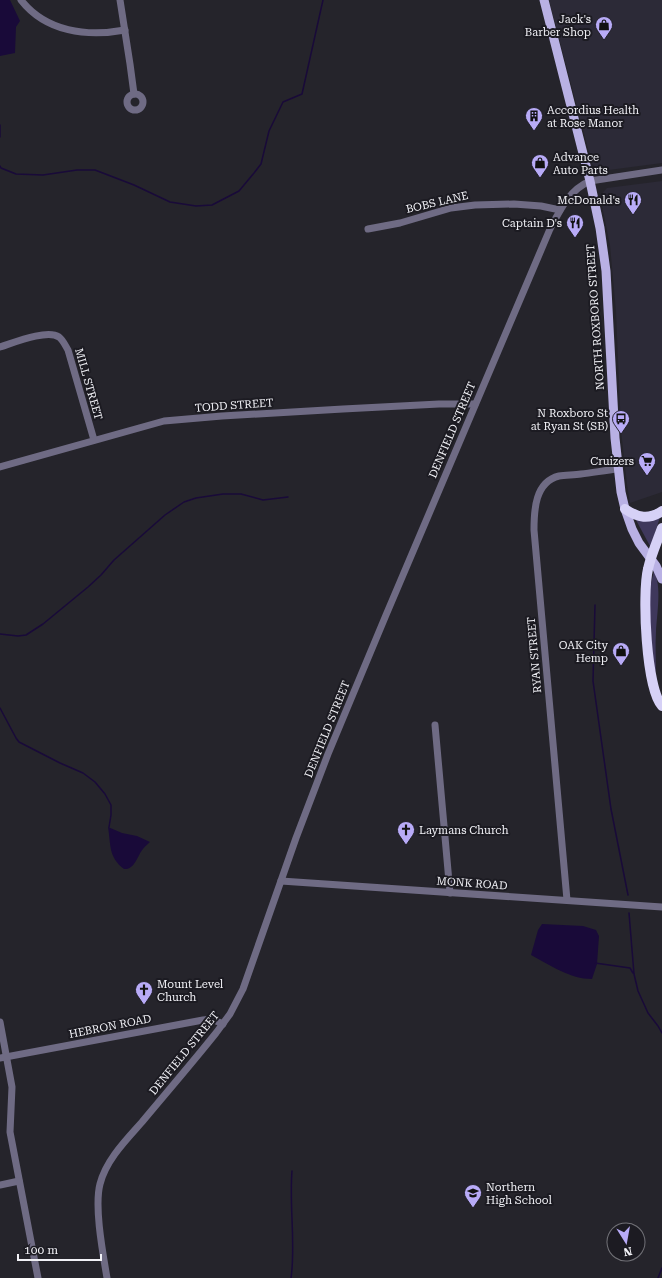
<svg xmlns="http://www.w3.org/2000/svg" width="662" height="1278" viewBox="0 0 662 1278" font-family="'Roboto Serif',serif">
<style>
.built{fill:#2c2a37}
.green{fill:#3f385c}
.water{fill:#190a39}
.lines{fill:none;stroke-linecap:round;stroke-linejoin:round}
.stream{stroke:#190a39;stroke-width:1.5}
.minor{stroke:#6f6b84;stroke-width:7}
.major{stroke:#b9b1e4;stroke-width:9}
.highway{stroke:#d6d1f6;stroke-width:10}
.labels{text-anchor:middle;stroke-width:4;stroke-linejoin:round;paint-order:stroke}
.poi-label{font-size:11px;fill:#f1f1f6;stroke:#1c1b22;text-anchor:end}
.street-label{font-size:11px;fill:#f1f1f6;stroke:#1c1b22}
</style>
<rect width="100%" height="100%" fill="#25242b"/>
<g class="built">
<polygon points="549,0 662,0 662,163 601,171 592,164"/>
<polygon points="662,181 662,492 630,503 627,484 621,430 616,311 610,245 600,196 607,188"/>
</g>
<g class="green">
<polygon points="660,517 651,546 650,546 636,520"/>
<path d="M654 571C662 587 657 613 656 632 655 646 656 660 656 673 653 664 652 653 651 643 649 618 647 595 654 571Z"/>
</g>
<g class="water">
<polygon points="0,0 10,0 20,21 16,27 15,53 0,56"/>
<path d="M108 827 122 833 137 836 150 842C148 844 145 846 143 849 137 856 135 870 124 869 108 857 111 844 108 827Z"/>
<path d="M542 924 583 926 596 930 599 936 597 964 592 979C570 979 550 965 531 955L538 930Z"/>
</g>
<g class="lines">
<g class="stream">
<polyline points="0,125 0,137"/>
<polyline points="0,166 1,168 16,174 43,175 77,170 95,170 134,185 170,202 196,206 212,205 239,191 254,173 261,164 269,131 283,102 302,94 323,0"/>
<polyline points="595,605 593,681 611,809 628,895"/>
<polyline points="0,634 18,636 26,635 43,624 88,587 101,575 114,560 165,515 184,502 196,498 223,494 241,494 263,500 288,497"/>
<polyline points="0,708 16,738 19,742 60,763 83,773 95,782 105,794 111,805 111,815 109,827"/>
<polyline points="629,913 634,974 638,991 648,1013 658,1026 662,1033"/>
<polyline points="595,963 630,968 633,973"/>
<path d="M291 1278C296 1244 289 1206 292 1171"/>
<polyline points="658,1278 662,1268"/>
</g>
<g class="minor">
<path d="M21 0C46 32 87 37 125 30"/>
<polyline points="120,0 130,64 134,94"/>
<circle cx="135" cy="102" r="8"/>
<polyline points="368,229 400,223 451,208 475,205 514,204 541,206 560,210"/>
<path d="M0 347C13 343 47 329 59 337 63 340 65 345 68 350L94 440"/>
<polyline points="0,467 164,421 222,416 343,409 439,404 475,404"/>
<polyline points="435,725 450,893"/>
<polyline points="281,881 662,907"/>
<path d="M567 900 534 530C534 510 535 482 559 476 566 475 574 475 581 474 593 473 605 470 618 469"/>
<polyline points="0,1022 12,1087 10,1132 38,1278"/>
<polyline points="0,1058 203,1020 212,1019 223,1024"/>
<polyline points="0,1185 19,1181"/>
<path d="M107 1278C103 1254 94 1207 100 1184 106 1160 126 1140 142 1122 167 1092 192 1063 216 1033L230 1014 243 989 296 838 328 754 386 615 550 229C560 210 569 190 590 181L662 170"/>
</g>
<polyline class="major" points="544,0 590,181 600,228 606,271 615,438 621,492 625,509 632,529 639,543 656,566 662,579"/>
<g class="highway">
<path d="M625 509C638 518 649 520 662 511"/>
<path d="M662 528C657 542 651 555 648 569 642 594 646 688 662 706"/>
</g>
</g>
<defs>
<symbol id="shop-pin" viewBox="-11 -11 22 30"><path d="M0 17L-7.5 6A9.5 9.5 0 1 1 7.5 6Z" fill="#b8abf7" stroke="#1c1b22"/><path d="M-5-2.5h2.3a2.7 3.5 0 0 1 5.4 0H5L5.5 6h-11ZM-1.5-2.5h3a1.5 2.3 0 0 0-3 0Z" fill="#111"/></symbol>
<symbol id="building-pin" viewBox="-11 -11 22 30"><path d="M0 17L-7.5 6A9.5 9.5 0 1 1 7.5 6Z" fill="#b8abf7" stroke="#1c1b22"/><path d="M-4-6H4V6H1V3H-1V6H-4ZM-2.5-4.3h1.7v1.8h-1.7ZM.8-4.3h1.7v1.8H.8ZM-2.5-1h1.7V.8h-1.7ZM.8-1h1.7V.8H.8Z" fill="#111"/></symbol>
<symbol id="restaurant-pin" viewBox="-11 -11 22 30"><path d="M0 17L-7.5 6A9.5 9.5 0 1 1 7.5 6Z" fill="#b8abf7" stroke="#1c1b22"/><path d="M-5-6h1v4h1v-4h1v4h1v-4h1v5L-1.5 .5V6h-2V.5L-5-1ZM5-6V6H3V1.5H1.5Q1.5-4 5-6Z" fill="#111"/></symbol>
<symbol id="bus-pin" viewBox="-11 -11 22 30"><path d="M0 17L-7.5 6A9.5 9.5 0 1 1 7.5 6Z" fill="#b8abf7" stroke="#1c1b22"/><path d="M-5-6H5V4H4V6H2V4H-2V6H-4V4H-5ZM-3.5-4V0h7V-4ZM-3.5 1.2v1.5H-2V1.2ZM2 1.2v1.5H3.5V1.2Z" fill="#111"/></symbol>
<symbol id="supermarket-pin" viewBox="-11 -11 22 30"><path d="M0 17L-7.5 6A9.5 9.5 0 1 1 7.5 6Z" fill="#b8abf7" stroke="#1c1b22"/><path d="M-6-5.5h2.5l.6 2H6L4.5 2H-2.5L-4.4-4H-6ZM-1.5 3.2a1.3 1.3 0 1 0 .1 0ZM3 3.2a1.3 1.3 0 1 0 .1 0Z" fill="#111"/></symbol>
<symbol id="church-pin" viewBox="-11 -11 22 30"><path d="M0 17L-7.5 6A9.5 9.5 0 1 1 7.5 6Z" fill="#b8abf7" stroke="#1c1b22"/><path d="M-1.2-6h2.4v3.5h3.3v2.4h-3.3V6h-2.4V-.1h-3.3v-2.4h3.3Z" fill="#111"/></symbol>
<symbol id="school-pin" viewBox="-11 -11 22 30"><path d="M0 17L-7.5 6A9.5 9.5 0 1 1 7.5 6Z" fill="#b8abf7" stroke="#1c1b22"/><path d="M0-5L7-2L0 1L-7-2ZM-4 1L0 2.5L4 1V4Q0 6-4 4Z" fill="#111"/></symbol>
</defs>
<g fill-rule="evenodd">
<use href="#shop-pin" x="594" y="15" width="20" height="27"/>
<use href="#building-pin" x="524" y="106" width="20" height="27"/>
<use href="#shop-pin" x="530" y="153" width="20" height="27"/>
<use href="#restaurant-pin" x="623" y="190" width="20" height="27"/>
<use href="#restaurant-pin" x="565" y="213" width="20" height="27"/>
<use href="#bus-pin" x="611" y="409" width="20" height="27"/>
<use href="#supermarket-pin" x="637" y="451" width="20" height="27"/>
<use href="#shop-pin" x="611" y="641" width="20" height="27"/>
<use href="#church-pin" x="396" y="820" width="20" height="27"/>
<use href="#church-pin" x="134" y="980" width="20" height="27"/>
<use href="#school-pin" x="463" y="1183" width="20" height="27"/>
</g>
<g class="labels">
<g class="poi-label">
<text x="591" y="23">Jack's<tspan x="591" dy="13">Barber Shop</tspan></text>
<text x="547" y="114" text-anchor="start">Accordius Health<tspan x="547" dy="13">at Rose Manor</tspan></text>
<text x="553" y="161" text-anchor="start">Advance<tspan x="553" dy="13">Auto Parts</tspan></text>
<text x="620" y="204">McDonald's</text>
<text x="562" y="227">Captain D's</text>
<text x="608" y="417">N Roxboro St<tspan x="608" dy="13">at Ryan St (SB)</tspan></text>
<text x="634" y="465">Cruizers</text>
<text x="608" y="649">OAK City<tspan x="608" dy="13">Hemp</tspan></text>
<text x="419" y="834" text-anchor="start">Laymans Church</text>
<text x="157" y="988" text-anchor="start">Mount Level<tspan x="157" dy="13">Church</tspan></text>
<text x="486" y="1191" text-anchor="start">Northern<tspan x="486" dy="13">High School</tspan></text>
</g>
<g class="street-label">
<text transform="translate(437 202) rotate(-13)" y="4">BOBS LANE</text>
<text transform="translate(595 317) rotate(-94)" y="4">NORTH ROXBORO STREET</text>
<text transform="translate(89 384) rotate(74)" y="4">MILL STREET</text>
<text transform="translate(234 405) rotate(-4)" y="4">TODD STREET</text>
<text transform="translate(452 430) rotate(-67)" y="4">DENFIELD STREET</text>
<text transform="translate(534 655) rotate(-95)" y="4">RYAN STREET</text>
<text transform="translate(327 729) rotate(-68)" y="4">DENFIELD STREET</text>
<text transform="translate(472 883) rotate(4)" y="4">MONK ROAD</text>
<text transform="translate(110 1026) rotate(-11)" y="4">HEBRON ROAD</text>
<text transform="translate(184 1053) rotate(-51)" y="4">DENFIELD STREET</text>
</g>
</g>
<g transform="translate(626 1242) rotate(169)"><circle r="19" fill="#1c1b22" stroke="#717177"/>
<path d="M0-3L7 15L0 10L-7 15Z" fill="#b8abf7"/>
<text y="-6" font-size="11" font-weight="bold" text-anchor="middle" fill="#f1f1f6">N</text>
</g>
<path d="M18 1254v6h83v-6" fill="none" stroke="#f1f1f6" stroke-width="2"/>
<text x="24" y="1254" font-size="12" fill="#f1f1f6" stroke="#1c1b22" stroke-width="3" paint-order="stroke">100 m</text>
</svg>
